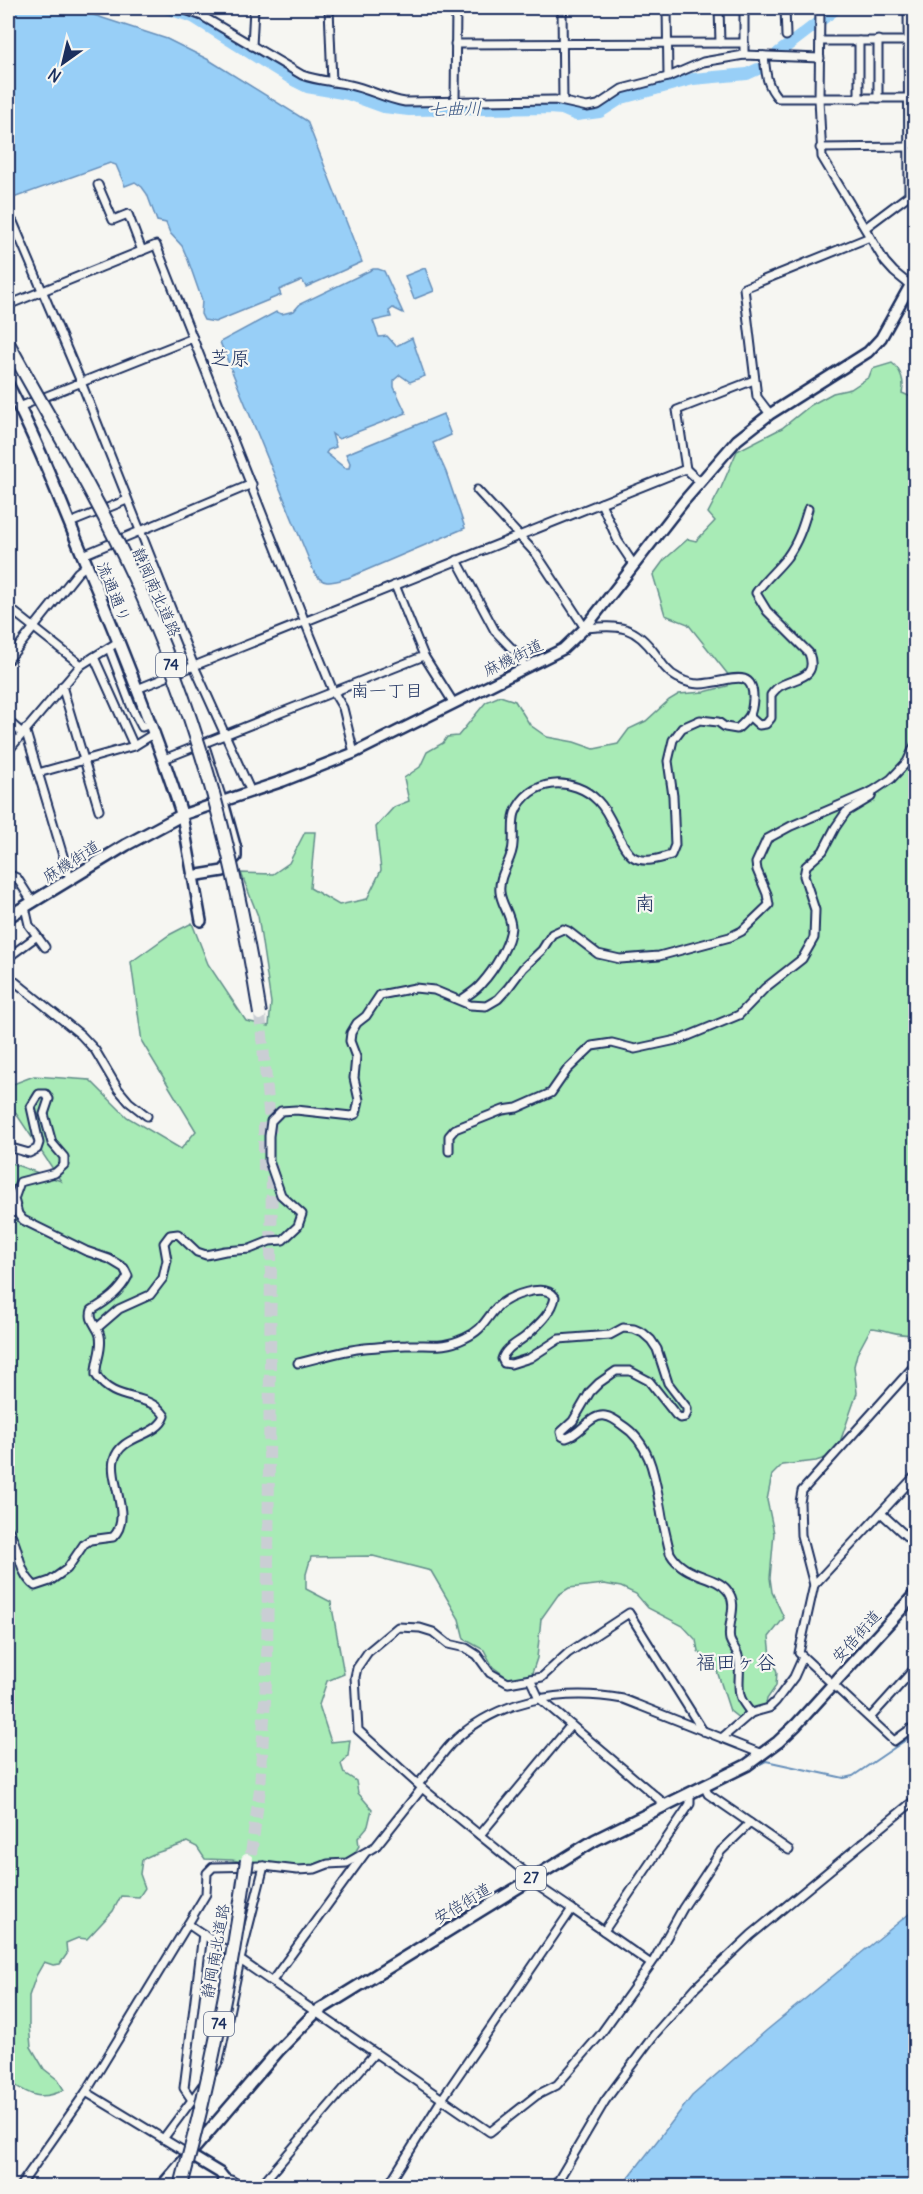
<svg xmlns="http://www.w3.org/2000/svg" width="923" height="2194" viewBox="0 0 923 2194" font-family="Delius,'Klee One',sans-serif">
<style>
.green{fill:#a8ebb6;stroke:#628d8a;stroke-width:1.5}
.water{fill:#98cff7;stroke:#668fba;stroke-width:1.5}
.lines{fill:none;stroke-linecap:round;stroke-linejoin:round}
.stream{stroke:#668fba;stroke-width:2}
.river{stroke:#98cff7;stroke-width:12}
.highway-tunnel{stroke:#caced4;stroke-width:12;stroke-dasharray:12 6;stroke-linecap:butt}
.street-casing{stroke:#1b2f5e;stroke-width:11}
.secondary-casing{stroke:#1b2f5e;stroke-width:14}
.primary-casing{stroke:#1b2f5e;stroke-width:15}
.street{stroke:#f6f6f2;stroke-width:7}
.secondary{stroke:#f6f6f2;stroke-width:9}
.primary{stroke:#f6f6f2;stroke-width:10}
.highway-bridge-casing{stroke:#1b2f5e;stroke-width:16;stroke-linecap:butt}
.highway-bridge{stroke:#f6f6f2;stroke-width:12}
.labels{text-anchor:middle;stroke-width:4.5;stroke-linejoin:round;paint-order:stroke}
.shield{fill:#f6f6f2;stroke:#5d6b8a;stroke-width:1.5}
.shield-label{font-size:15px;font-weight:bold;fill:#1b2f5e}
.street-label{font-size:16px;fill:#1b2f5e;stroke:#f6f6f2}
.water-label{font-size:18px;font-style:italic;fill:#3a5784;stroke:#f6f6f2}
.neighbourhood-label{font-size:18px;fill:#1b2f5e;stroke:#f6f6f2}
.quarter-label{font-size:20px;fill:#1b2f5e;stroke:#f6f6f2}
</style>
<rect width="100%" height="100%" fill="#f6f6f2"/>
<filter id="ink" filterUnits="userSpaceOnUse"><feTurbulence type="fractalNoise" baseFrequency=".0167" numOctaves="2"/><feDisplacementMap in="SourceGraphic" scale="12" xChannelSelector="R" yChannelSelector="G"/><feConvolveMatrix kernelMatrix="1 2 1 2 8 2 1 2 1" color-interpolation-filters="sRGB"/></filter>
<g filter="url(#ink)">
<path class="green" d="M892 363C901 370 905 382 902 393L916 399 915 1334C900 1337 887 1329 871 1328L857 1354 854 1366 857 1393 839 1445 828 1457 816 1461 782 1465 772 1475 767 1500 774 1533 770 1578 772 1592 784 1618 769 1637 771 1656 777 1672 776 1686 767 1699 765 1707 751 1719H740L730 1711 717 1671 698 1651 696 1640 683 1626 648 1608 636 1594 621 1587 604 1584 569 1588 558 1595 541 1619 537 1658 531 1676 509 1679 493 1667 484 1650 464 1639 459 1619 431 1571 373 1556 311 1557 306 1574V1589L331 1602 344 1674 327 1681 319 1705 331 1742 350 1740 348 1756 341 1764 344 1773 356 1781 358 1793 372 1809 368 1826 358 1838 359 1846 351 1859 327 1860 314 1865 297 1866 261 1863 255 1864 232 1860 205 1859 197 1847 187 1842C172 1850 156 1850 142 1860L140 1874 145 1888 139 1897 121 1896 113 1911 87 1939 78 1938 66 1943 67 1954 60 1964 53 1965 44 1962 36 1976 29 1996V2025L31 2047 44 2069 58 2080 64 2090C39 2102 29 2094 8 2081V1162L61 1181 15 1112 8 1086 34 1076 90 1080 127 1117 181 1149 196 1131 142 1042 131 962 169 935 192 923 208 964 246 1021 269 1026 271 1003 258 916 241 873 273 874 289 863 305 832H315L310 888 339 905 367 899 381 870 376 827 394 807 409 801 404 778 420 767 427 752 443 743 447 737 458 736 486 702 500 696 515 701 530 725 547 737 574 742 594 749 618 744 629 729 646 721 669 700 679 694 704 692 728 686 730 677 688 624 665 615 653 575 664 560 688 539 696 541 715 521 708 513 721 488 737 451 782 428 811 405 833 393 851 389 869 377 872 369Z"/>
<g class="water">
<polygon points="8,8 72,8 167,39 209,60 307,121 362,262 306,287 302,280 279,290 281,295 215,322 204,320 201,314 202,300 188,260 182,246 170,233 166,223 157,221 147,194 142,187 135,182 125,186 116,165 110,163 8,200"/>
<polygon points="425,268 434,291 414,299 405,276"/>
<path d="M373 269H378L384 271 403 313 393 308 389 311 391 317 373 321 379 337 387 336 396 346 412 338 425 376 410 382 400 375 394 380V387L406 413 339 439 332 434 336 447 328 450 326 453 345 468H349L350 463 346 454 443 414 451 435 433 443 446 472 465 528 348 578C333 582 323 587 314 572L220 342 276 312 282 314 294 311 300 304Z"/>
<polygon points="915,1909 915,2186 622,2186 692,2096 767,2030"/>
</g>
<g class="lines">
<polyline class="stream" points="748,1770 766,1761 844,1778 853,1776 916,1733"/>
<g class="river">
<polyline points="166,8 193,17 295,81 307,87 348,94 384,107 409,110 548,108 562,109 576,115 600,112 622,98 693,79 747,74 758,69"/>
<polyline points="778,53 837,8"/>
</g>
<g class="highway-tunnel">
<polyline points="260,1014 271,1133"/>
<polyline points="264,1123 264,1175"/>
<polyline points="251,1854 260,1789 267,1665 272,1165"/>
</g>
<defs>
<g id="street">
<path d="M180 8 202 16 302 75C318 81 333 81 350 85 369 89 386 99 405 102L555 100 587 107 598 105 622 89 668 77 703 62 744 55 820 58"/>
<polyline points="329,8 332,82"/>
<polyline points="562,8 563,101"/>
<polyline points="667,8 668,77"/>
<polyline points="719,8 720,43"/>
<polyline points="744,8 744,55"/>
<polyline points="785,8 786,36"/>
<polyline points="820,8 819,99 822,157 885,262 894,272 916,290"/>
<polyline points="878,40 878,98"/>
<polyline points="820,41 916,41"/>
<polyline points="859,41 859,99"/>
<polyline points="455,44 744,43"/>
<polyline points="252,46 254,8"/>
<path d="M764 56C766 73 766 85 778 98H916"/>
<polyline points="455,101 456,8"/>
<polyline points="820,148 909,147"/>
<polyline points="98,185 113,220 128,214 142,251"/>
<polyline points="8,224 13,222 81,382 194,666 137,689"/>
<polyline points="865,228 909,195 908,8"/>
<polyline points="8,305 156,245 305,622 333,691 343,708 354,753"/>
<polyline points="19,407 193,338"/>
<polyline points="770,414 757,397 744,288 870,237"/>
<polyline points="686,469 700,482"/>
<polyline points="601,503 618,541 634,565"/>
<polyline points="70,523 127,500"/>
<polyline points="83,555 252,484"/>
<polyline points="457,560 495,631 521,658 525,668"/>
<polyline points="395,585 424,656 453,702"/>
<polyline points="8,607 81,665"/>
<polyline points="109,648 132,708 142,727 151,724"/>
<polyline points="94,657 134,746"/>
<polyline points="8,660 78,572 87,565"/>
<polyline points="62,686 99,810"/>
<path d="M750 717 759 725 766 724 771 718V695C774 691 777 687 782 685 798 677 818 678 809 653L767 611 756 593C764 580 777 570 787 557 798 542 803 526 808 509"/>
<polyline points="8,721 22,733"/>
<polyline points="25,729 70,879"/>
<polyline points="204,743 223,802"/>
<polyline points="8,751 81,665 118,642"/>
<polyline points="164,759 424,656"/>
<polyline points="38,773 134,746 155,733"/>
<polyline points="251,792 194,666 686,469 677,410 754,380"/>
<polyline points="8,874 17,878 33,903"/>
<polyline points="25,907 29,925 45,947"/>
<polyline points="8,960 10,956 37,936"/>
<polyline points="8,976 81,1035 95,1050 118,1089 129,1102 147,1116"/>
<path d="M461 1000C468 995 477 990 482 983 494 970 510 944 511 927 511 915 501 904 500 892 498 874 513 860 513 844 514 835 512 822 515 813 529 777 574 776 598 801 613 816 618 844 632 856 643 864 659 859 671 855L675 845 673 796 668 761 673 740 682 728 700 720 718 722 725 727 737 729C749 718 752 716 753 699 754 667 729 681 709 683 699 685 687 683 678 678 668 673 662 664 656 655 635 625 620 625 585 628L537 555 477 490"/>
<path d="M8 1147 29 1153 37 1149 39 1143 31 1107 39 1094H46L49 1099 44 1114 52 1143 64 1157V1165L55 1173 20 1182 14 1199 18 1214 23 1220 86 1251 109 1259 124 1268 128 1276C120 1292 107 1301 92 1310 88 1321 98 1326 100 1336 103 1350 95 1361 96 1375 115 1405 148 1390 165 1416 157 1438 121 1434 114 1460 109 1481 133 1518 113 1537L90 1540 84 1544 67 1569 50 1581 35 1586C17 1572 21 1548 8 1529"/>
<polyline points="449,1151 449,1136 455,1129 503,1110 517,1108 551,1093 567,1070 592,1046 612,1043 635,1049 681,1039 739,1015 765,988 802,959 814,938 815,910 804,876 806,866 823,851 835,828 846,812 871,797 873,791"/>
<polyline points="97,1328 119,1309 150,1295 163,1278 167,1260 164,1243 170,1235 178,1234 197,1252 206,1255 225,1251 250,1249 270,1241 283,1240 298,1226 302,1214 281,1195 269,1161 269,1136 271,1121 281,1111 296,1110 351,1116 356,1114 359,1100 354,1078 356,1057 350,1041 351,1033 357,1023 366,1016 380,995 415,988 434,990 470,1005 486,1006 498,999 508,988 523,968 542,950 552,934 563,929 568,931 598,954 620,959 659,956 730,937 742,931 769,905 767,894 757,870 756,863 767,839 791,826 873,791 891,779 907,762 916,743"/>
<path d="M298 1363C320 1358 343 1350 365 1348 379 1347 393 1345 406 1345 429 1344 443 1349 465 1338 484 1329 484 1321 497 1307 509 1296 544 1282 555 1297 553 1312 537 1326 526 1336 518 1343 506 1347 502 1359L504 1363 511 1364 530 1358 559 1339 610 1335 623 1328 634 1329 643 1333 651 1340 657 1349 668 1383 687 1408V1413L685 1417 680 1418 676 1415 649 1381 630 1371H616L599 1383 590 1392 573 1421 561 1432 562 1436 566 1438C580 1435 590 1414 605 1416 612 1417 617 1421 622 1425 652 1444 655 1480 661 1511 663 1525 667 1539 670 1553 684 1578 714 1574 727 1590 740 1605 726 1624 730 1640 732 1646 737 1650 738 1656 742 1669 736 1686 741 1698 743 1703 748 1709 751 1713"/>
<polyline points="916,1364 802,1491 800,1502 801,1535 814,1585 799,1653 894,1741 916,1725"/>
<polyline points="881,1513 916,1545"/>
<polyline points="814,1585 916,1475"/>
<polyline points="530,1679 539,1698 666,1805"/>
<polyline points="870,1718 916,1667"/>
<polyline points="723,1737 751,1713 769,1708 776,1701 794,1677 803,1657"/>
<path d="M419 1783C430 1771 440 1756 451 1744 496 1699 563 1688 623 1699L762 1754"/>
<polyline points="704,1786 708,1794 789,1850"/>
<polyline points="480,1835 571,1725"/>
<polyline points="572,1909 651,1964"/>
<polyline points="188,1924 206,1894 207,1873 213,1867 264,1866 297,1870 315,1869 328,1864 347,1863 364,1853"/>
<polyline points="604,1931 690,1804 690,1793"/>
<polyline points="272,1981 366,1852 376,1846 422,1788"/>
<polyline points="211,2075 219,2061 240,1960 264,1866"/>
<polyline points="86,2092 190,2155"/>
<polyline points="192,2100 202,2086"/>
<polyline points="163,2139 192,2100 184,2088 203,1934"/>
<polyline points="224,2178 231,2180 241,2186"/>
<polyline points="20,2186 86,2092 188,1924 490,2132 537,2095 557,2085 600,2035 654,1960 683,1908 721,1851 750,1823"/>
<polyline points="260,2186 374,2054"/>
<polyline points="388,2186 442,2099 572,1909 538,1886 531,1877 422,1788 358,1730 355,1677 357,1668 368,1652 398,1627 420,1628 433,1632 448,1644 466,1648 477,1655 490,1673 508,1683 542,1677 568,1653 629,1613 703,1731"/>
<polyline points="555,2186 605,2101 654,2035 696,1987 751,1935 916,1799"/>
</g>
<g id="secondary">
<polyline points="192,876 223,871 236,857 236,849 223,802"/>
<polyline points="201,921 182,815 283,781 354,753 563,649 585,628 684,501 737,440 770,414 868,352 881,338 916,275"/>
<polyline points="190,2155 220,2173 224,2178 221,2186"/>
</g>
<g id="primary">
<path d="M8 385C37 440 59 498 83 556 119 641 154 727 182 815L126 845 8 917"/>
<polyline points="162,2186 278,2051 316,2012 595,1840 747,1765 778,1742 796,1725 916,1593"/>
</g>
</defs>
<use href="#street" class="street-casing"/>
<use href="#secondary" class="secondary-casing"/>
<use href="#primary" class="primary-casing"/>
<use href="#street" class="street"/>
<use href="#secondary" class="secondary"/>
<use href="#primary" class="primary"/>
<defs>
<g id="highway-bridge">
<path d="M8 343C50 420 96 495 133 575 200 720 235 858 260 1014"/>
<path d="M181 2186C210 2080 232 1970 247 1860"/>
</g>
</defs>
<use href="#highway-bridge" class="highway-bridge-casing"/>
<use href="#highway-bridge" class="highway-bridge"/>
</g>
</g>
<g class="labels">
<g class="shield">
<rect x="156" y="653" width="30" height="24" rx="4.5"/>
<rect x="516" y="1866" width="30" height="24" rx="4.5"/>
<rect x="204" y="2012" width="30" height="24" rx="4.5"/>
</g>
<g class="shield-label">
<text x="171" y="670">74</text>
<text x="531" y="1883">27</text>
<text x="219" y="2029">74</text>
</g>
<g class="street-label">
<text transform="translate(114 592) rotate(68)" y="6">流通通り</text>
<text transform="translate(157 592) rotate(66)" y="6">静岡南北道路</text>
<text transform="translate(513 657) rotate(-26)" y="6">麻機街道</text>
<text transform="translate(71 861) rotate(-32)" y="6">麻機街道</text>
<text transform="translate(856 1636) rotate(-48)" y="6">安倍街道</text>
<text transform="translate(462 1903) rotate(-31)" y="6">安倍街道</text>
<text transform="translate(215 1951) rotate(-80)" y="6">静岡南北道路</text>
</g>
<g class="water-label">
<text transform="translate(455 109) rotate(-1)" y="6">七曲川</text>
</g>
<g class="neighbourhood-label">
<text x="387" y="697">南一丁目</text>
</g>
<g class="quarter-label">
<text x="230" y="365">芝原</text>
<text x="645" y="910">南</text>
<text x="736" y="1669">福田ヶ谷</text>
</g>
</g>
<rect width="923" height="2194" fill="none" stroke="#f6f6f2" stroke-width="30"/>
<rect x="15" y="15" width="893" height="2164" fill="none" stroke="#1b2f5e" stroke-width="2" filter="url(#ink)"/>
<g transform="translate(63 63) rotate(214)" stroke="#f6f6f2" stroke-width="4.5" paint-order="stroke">
<path d="M0-4.5L10 22L0 15L-10 22Z" fill="#1b2f5e"/>
<text y="-9" font-size="16" font-weight="bold" text-anchor="middle" fill="#1b2f5e">N</text>
</g>
</svg>
